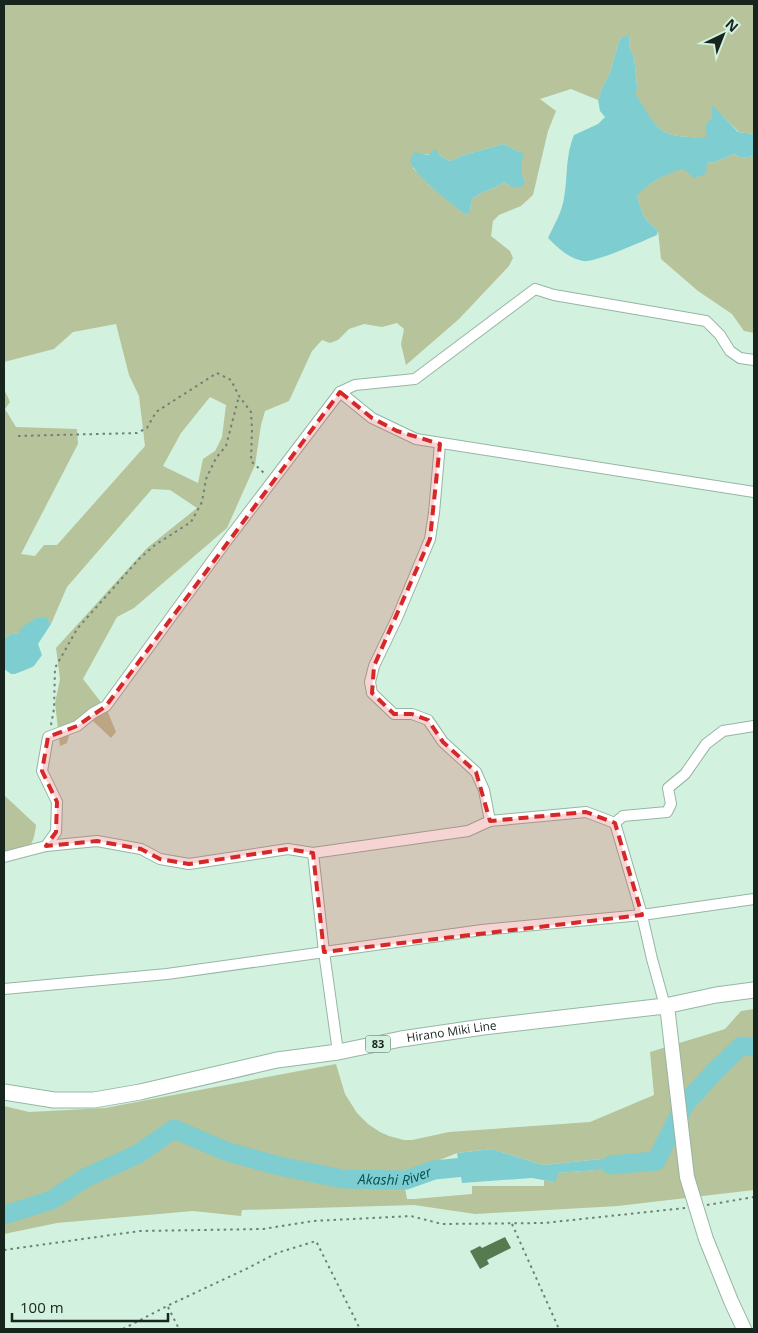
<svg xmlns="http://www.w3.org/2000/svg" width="758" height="1333" viewBox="0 0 758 1333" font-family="'Open Sans',sans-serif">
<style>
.green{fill:#b7c39a;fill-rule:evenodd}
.water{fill:#7ecdd0}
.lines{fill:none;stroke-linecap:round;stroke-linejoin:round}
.river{stroke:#7ecdd0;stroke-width:19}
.building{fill:#567b50}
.street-casing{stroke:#97b5a4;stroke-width:12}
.secondary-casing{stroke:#97b5a4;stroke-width:16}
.primary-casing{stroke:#97b5a4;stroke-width:17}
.path{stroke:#6d8276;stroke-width:2;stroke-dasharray:2.5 4;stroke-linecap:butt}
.street{stroke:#fff;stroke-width:10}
.secondary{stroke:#fff;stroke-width:14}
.primary{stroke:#fff;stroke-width:15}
.marked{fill:#d62828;fill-opacity:0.2;stroke:#d62828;stroke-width:4;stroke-dasharray:10 6;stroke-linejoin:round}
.labels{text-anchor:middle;stroke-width:4.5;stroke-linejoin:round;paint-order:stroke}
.shield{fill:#d2f2df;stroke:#506258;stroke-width:1}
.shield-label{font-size:11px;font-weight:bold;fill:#18241e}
.street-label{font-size:12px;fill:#18241e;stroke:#d2f2df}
.water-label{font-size:14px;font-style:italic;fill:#054f52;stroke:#d2f2df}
</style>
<rect width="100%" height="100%" fill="#d2f2df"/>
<g class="green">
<path d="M4 4H754V134L739 132 712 106V118L708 137C692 137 670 139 658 127 651 121 642 104 635 95L637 86 634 57 629 47 630 36 620 38 610 73 603 86 598 100 571 89 540 99 556 111 548 131 533 195 521 206 499 215 493 221 491 236 510 251 513 258 509 266 459 319 406 365 401 344 404 329 397 323 382 327 364 324 349 329 338 340 330 343 322 340 312 351 289 401 265 411 261 425 255 465 227 528 134 608 117 617 83 679 107 710 116 732 111 738 93 721 85 722 71 728 67 743 60 746 55 703 60 679 56 648 147 548 197 508 170 490 152 489 67 587 51 624 47 618 19 633 11 634 4 639V389L10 402 5 409 16 427 77 429 78 444 21 554 35 556 44 545H57L145 446 139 396 129 375 116 324 73 332 54 349 4 362ZM504 144 519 152 521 175 525 181 510 186 504 182C493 190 481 191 471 200V208L466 215 430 186 413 168 422 154 439 155 449 161 467 154ZM210 397 226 405 222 437 215 451 203 459 198 483 163 466 181 433Z"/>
<path d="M734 154 741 158 754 156V333L744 331 732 314 698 291 661 259 658 230C643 220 642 212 637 196L646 186 670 172 707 163 715 162Z"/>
<path d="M4 795 36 825C33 850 28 851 4 851Z"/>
<path d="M754 1009V1190L618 1206 475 1214 414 1205 242 1210 241 1216 193 1211 57 1223 4 1234V1106L29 1112 105 1108 336 1064 345 1094 357 1113 368 1124 380 1132 389 1136 404 1140H412L449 1132 590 1122 654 1095 650 1052 725 1029 741 1011ZM492 1149 543 1165 620 1157 634 1159 635 1167 557 1173 553 1182 544 1180V1186H472V1194L414 1199H407L402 1172 430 1164 457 1153Z"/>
</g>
<g class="water">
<path d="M630 35 629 47 634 57 637 86 636 95C642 104 651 120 658 127 670 139 692 137 707 137L705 126 712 118V105L738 132 754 134V156L741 158 734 154 715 162 707 163 706 174 694 178 683 169C665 174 649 182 637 196 642 212 643 220 658 230L657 235C643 241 595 263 583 261 568 258 558 248 548 238 554 225 562 212 564 198 568 177 565 156 574 135L598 124 605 117 600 111 598 100 603 86 610 73 620 38Z"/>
<path d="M504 144 519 152 524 153C521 164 519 172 525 181L523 185 519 188 510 186 504 182C493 190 481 191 471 200 471 207 471 211 466 215 450 202 418 180 410 161L414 152 428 155 436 149 439 155 449 161 467 154Z"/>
<polygon points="36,618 47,618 51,624 38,644 42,655 34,666 30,668 15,674 11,674 4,669 4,639 11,634 19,633 20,629"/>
<polygon points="492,1149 543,1165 620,1157 634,1159 635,1167 558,1173 556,1181 554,1182 532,1178 462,1183 457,1153"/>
</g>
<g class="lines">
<g class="river">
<polyline points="611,1165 656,1161 685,1104 715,1071 741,1046 754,1047"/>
<path id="s1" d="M4 1215 52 1200 85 1178 138 1154 174 1129 228 1152 279 1166 343 1179 406 1180 434 1170 484 1165"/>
</g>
</g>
<polygon class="building" points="505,1237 511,1248 487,1260 489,1264 480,1269 470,1251 480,1246 482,1248"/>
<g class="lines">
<defs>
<g id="street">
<polyline points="340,392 372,418 416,439 754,492"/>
<polyline points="440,444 434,513 430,539 397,618 374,666 370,682 372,693 394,714 412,714 428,720 443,742 476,772 484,790 490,821"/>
<polyline points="615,823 623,816 667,812 671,804 668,788 685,774 706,744 723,731 754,726"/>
<polyline points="615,823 642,915 652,959 665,1006"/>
<polyline points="46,846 56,832 57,802 42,771 48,737 77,726 93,713 106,706 225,543 340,392 355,385 415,379 535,289 554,295 706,321 720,335 730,351 740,358 754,360"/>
<polyline points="313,853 324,952 338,1052"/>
<polyline points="4,857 46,846 97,841 141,849 160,859 189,864 288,849 313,853 468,831 490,821 586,812 615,823"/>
<polyline points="4,989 167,974 482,930 642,915 754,899"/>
</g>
<polyline id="secondary" points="665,1006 668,1014 687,1177 706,1239 731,1301 744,1329"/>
<g id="primary">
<path id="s2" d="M4 1092 54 1100H94L140 1092 277 1060 338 1052 401 1039 483 1027 665 1006 716 995 754 990"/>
</g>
</defs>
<use href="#street" class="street-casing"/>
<use href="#secondary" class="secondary-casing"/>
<use href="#primary" class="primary-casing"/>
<g class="path">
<polyline points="18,436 137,433 147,428 156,412 217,373 231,380 239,396 251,412 252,430 251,461 265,474"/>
<polyline points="51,725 54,709 55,668 77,629 139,559 155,545 191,522 202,502 206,479 216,458 226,446 239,396"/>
<polyline points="707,1205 754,1197"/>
<polyline points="512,1224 559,1329"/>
<polyline points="4,1250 140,1231 263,1229 313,1221 411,1216 442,1224 544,1223 685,1208"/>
<polyline points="168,1307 179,1329"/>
<polyline points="123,1329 167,1306 246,1269 277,1253 316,1241 360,1329"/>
</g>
<use href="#street" class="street"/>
<use href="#secondary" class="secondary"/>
<use href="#primary" class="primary"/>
</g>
<path class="marked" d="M340 392 372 418 397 431 440 444 430 539 374 666 372 693 394 714H412L428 720 443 742 476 772 490 821 586 812 615 823 642 915 324 952 313 853 288 849 189 864 160 859 141 849 97 841 46 846 56 832 57 802 42 771 48 737 77 726 106 706Z"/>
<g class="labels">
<rect class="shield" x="365.5" y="1035.5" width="25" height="17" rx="4"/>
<g class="shield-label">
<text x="378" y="1048">83</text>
</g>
<g class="street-label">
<text dy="4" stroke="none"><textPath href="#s2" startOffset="455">Hirano Miki Line</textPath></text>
</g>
<g class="water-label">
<text dy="5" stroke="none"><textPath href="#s1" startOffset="421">Akashi River</textPath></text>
</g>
</g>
<rect width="758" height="1333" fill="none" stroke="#18241e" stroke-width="10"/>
<g transform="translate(723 35) rotate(43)" stroke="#d2f2df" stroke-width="4" paint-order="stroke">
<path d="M0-4L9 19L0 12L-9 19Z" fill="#18241e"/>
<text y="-8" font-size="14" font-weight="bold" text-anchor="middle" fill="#18241e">N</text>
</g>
<path d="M12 1313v8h156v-8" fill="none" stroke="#18241e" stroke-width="2.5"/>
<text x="20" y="1313" font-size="15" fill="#18241e" stroke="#d2f2df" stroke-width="4" paint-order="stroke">100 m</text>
</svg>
